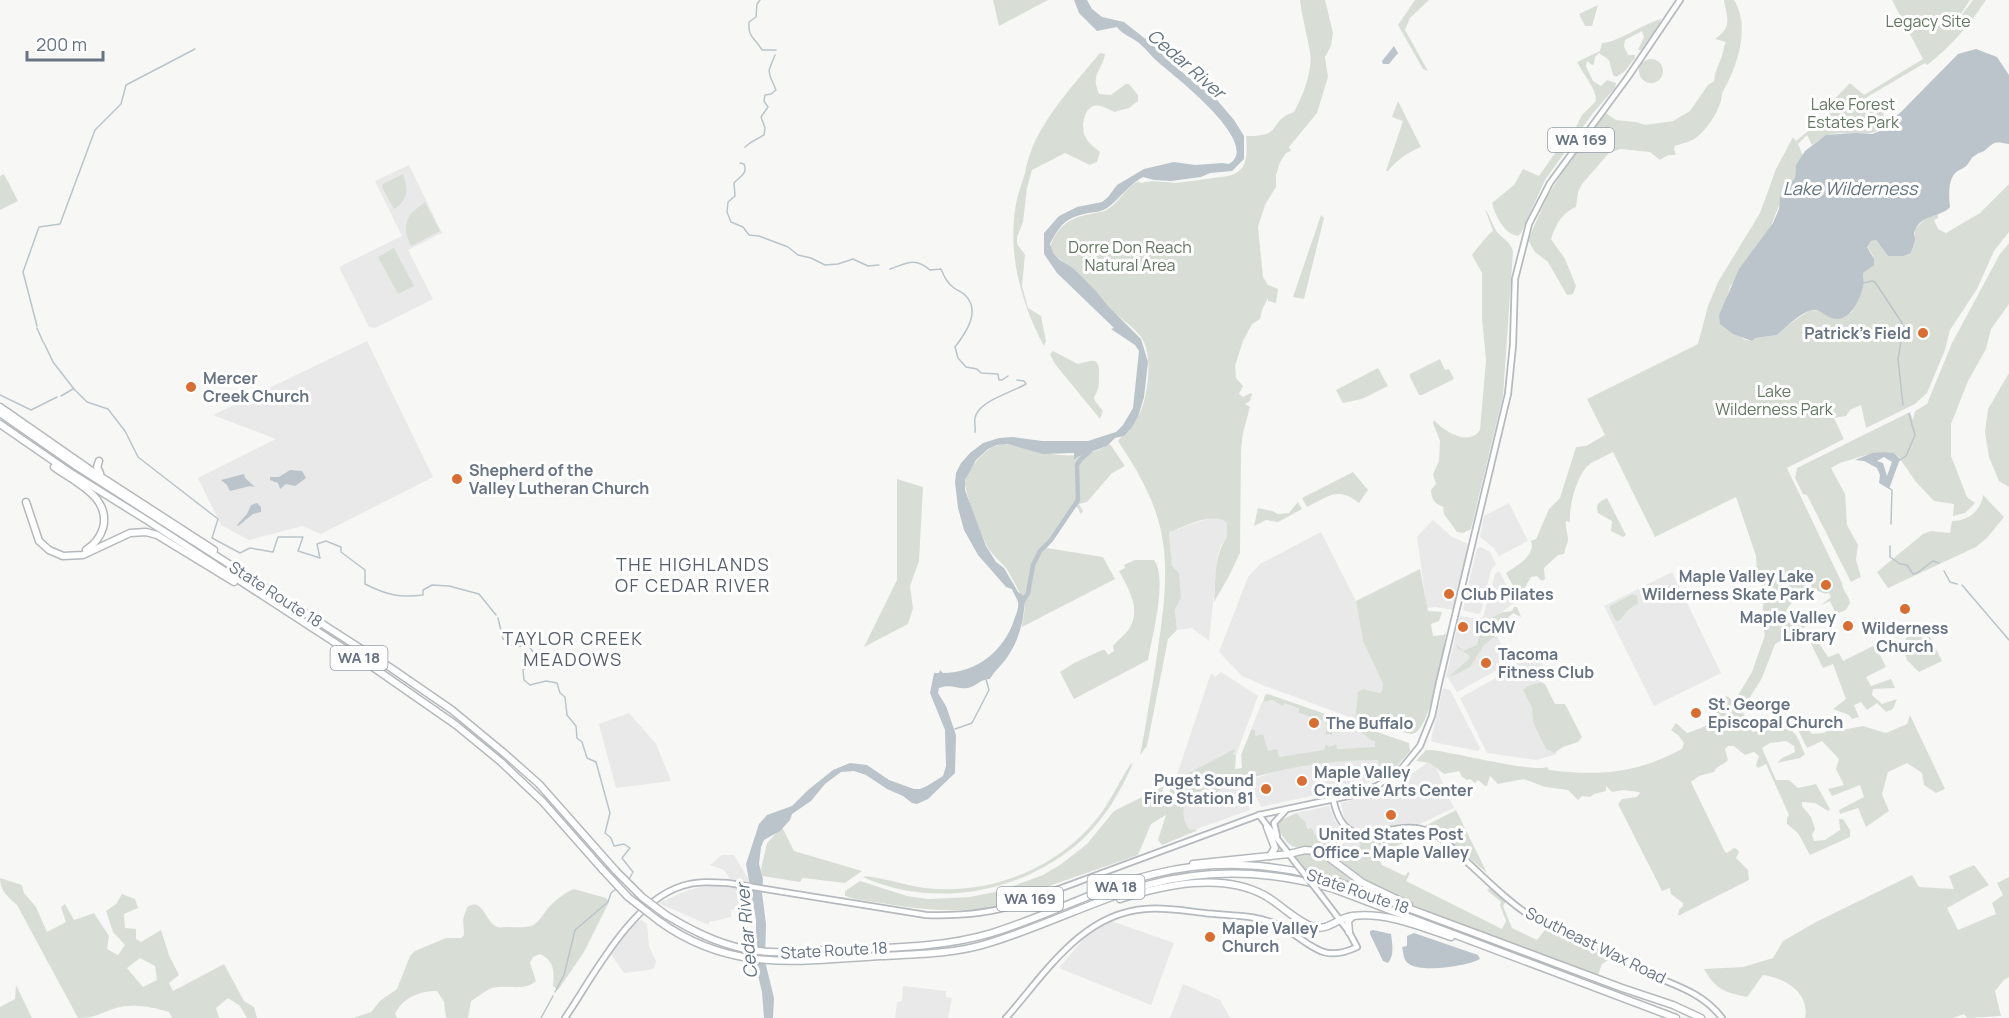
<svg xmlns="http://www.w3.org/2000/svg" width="2009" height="1018" viewBox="0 0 2009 1018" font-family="Manrope,sans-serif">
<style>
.built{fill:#e8e9e8}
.green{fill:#d8ded6;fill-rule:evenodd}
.water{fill:#bbc4ca;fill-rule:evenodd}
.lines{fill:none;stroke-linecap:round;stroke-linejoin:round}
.stream{stroke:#bbc4ca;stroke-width:1.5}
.river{stroke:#bbc4ca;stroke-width:4.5}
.major-casing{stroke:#b6babe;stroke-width:8}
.highway-casing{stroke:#b6b9bc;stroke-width:9}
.major{stroke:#fff;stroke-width:4.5}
.highway{stroke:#fff;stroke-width:6}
.major-bridge-casing{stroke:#b6babe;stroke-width:8;stroke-linecap:butt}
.highway-bridge-casing{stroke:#b6b9bc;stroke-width:9;stroke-linecap:butt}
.major-bridge{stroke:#fff;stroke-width:4.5}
.highway-bridge{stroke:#fff;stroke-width:6}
.poi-dot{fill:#da6e32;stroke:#fff;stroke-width:2}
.labels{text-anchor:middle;stroke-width:6;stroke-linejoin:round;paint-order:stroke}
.shield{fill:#fff;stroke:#959ea9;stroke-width:1.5}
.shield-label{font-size:15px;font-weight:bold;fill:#687484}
.park-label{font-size:16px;fill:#647763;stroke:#fff}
.poi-label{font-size:16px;font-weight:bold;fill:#687484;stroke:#fff;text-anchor:start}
.street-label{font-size:16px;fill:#687484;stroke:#fff}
.water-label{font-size:18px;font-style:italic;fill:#647580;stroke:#fff}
.neighbourhood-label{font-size:18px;letter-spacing:1.5px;fill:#565e6a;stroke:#fff}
</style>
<rect width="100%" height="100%" fill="#f7f8f5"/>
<g class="built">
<polygon points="409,165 442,233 408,250 433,299 375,328 369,327 339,267 402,236 375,181"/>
<polygon points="367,341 433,477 321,534 302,526 249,540 221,525 198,478 276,439 213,415"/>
<polygon points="1509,503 1528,541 1499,556 1494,548 1480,537 1484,516"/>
<polygon points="1213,517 1222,519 1227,523 1227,537 1221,545 1218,555 1209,641 1192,628 1177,630 1169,532"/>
<polygon points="1433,520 1452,537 1468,544 1454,610 1435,607 1427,608 1417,537"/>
<polygon points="1321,532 1356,601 1363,641 1383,684 1382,691 1380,693 1363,689 1357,699 1355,719 1265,686 1242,676 1219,652 1248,577 1260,564"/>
<polygon points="1481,547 1490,552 1496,564 1491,570 1481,612 1478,614 1465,611 1463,609 1477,548"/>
<polygon points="1499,571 1515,602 1489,622 1484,621 1478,645 1496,634 1510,663 1457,692 1448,678 1446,677 1460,616 1478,619 1483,617 1495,574"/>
<polygon points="1672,572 1721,673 1654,706 1604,606"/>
<polygon points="1535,650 1549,677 1525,690 1557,754 1537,760 1487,753 1460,698 1513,668 1513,666"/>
<polygon points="1221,672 1258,696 1236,755 1175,781 1211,673 1215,677"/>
<polygon points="1443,688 1450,690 1480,748 1478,751 1433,742 1431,740"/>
<polygon points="1271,700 1283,706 1284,703 1300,710 1299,713 1324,721 1327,726 1325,734 1332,734 1334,729 1337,727 1344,730 1360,731 1372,741 1375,741 1375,748 1337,749 1327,747 1324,752 1278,757 1267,752 1263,734 1255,737 1255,730 1251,730 1262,702"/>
<polygon points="629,713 656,744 671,781 616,788 599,724"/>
<polygon points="1432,759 1454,808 1420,824 1405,824 1367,829 1352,827 1345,821 1341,803 1374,794 1394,784 1396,786"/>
<polygon points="1356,760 1378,760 1379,767 1383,776 1354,789 1337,790 1261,807 1249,781 1278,770 1320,762"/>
<polygon points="1240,781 1250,810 1188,832 1180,807"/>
<polygon points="1329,806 1335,821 1343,830 1351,835 1361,836 1361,855 1339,843 1342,837 1341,836 1337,842 1314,834 1296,813"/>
<polygon points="722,855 734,855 750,882 730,879 724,870 710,865"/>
<polygon points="710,885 751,890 752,905 731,910 731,917 709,922 709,925 658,903 689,890"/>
<polygon points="641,920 647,924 649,946 656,961 654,968 649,970 624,973 610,953 635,923"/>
<polygon points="1111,921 1174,943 1151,1005 1059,968 1086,936"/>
<polygon points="1183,984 1220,1000 1230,1018 1170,1018"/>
<polygon points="903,986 946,991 946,997 952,998 948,1018 895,1018 897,1002 902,1001"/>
</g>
<g class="green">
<polygon points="993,0 1048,0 999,26"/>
<path d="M1300 0H1325L1333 33 1331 46 1325 57 1328 77 1317 113 1289 147 1291 151 1286 153 1280 162 1276 175V187L1265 205 1258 227 1263 277 1268 285 1278 289 1276 303 1268 301V298L1262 310 1260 319 1252 324 1243 341 1235 366 1236 378 1243 386 1239 394 1243 397 1251 393 1252 394 1250 401 1245 404 1250 407 1243 433 1241 450 1240 553 1228 578 1214 602C1216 580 1214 555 1227 537V523C1213 510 1185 527 1169 532L1172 566 1179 573 1181 598 1175 609 1177 630 1168 639 1147 746 1140 755C1146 726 1150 697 1155 669 1161 626 1170 579 1162 536 1155 500 1138 471 1118 441 1123 434 1133 427 1138 417 1148 398 1154 355 1141 337 1131 324 1118 317 1107 306 1088 287 1073 268 1051 252L1050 248C1056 227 1069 218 1090 214 1096 212 1102 213 1108 209 1119 202 1126 188 1138 181L1140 183 1152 181 1176 183 1228 176C1249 171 1247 154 1246 136 1285 137 1267 121 1294 112 1303 95 1313 71 1310 52 1307 34 1302 18 1300 0Z"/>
<polygon points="1415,0 1429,0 1410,18 1405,30 1428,71 1423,69 1398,25"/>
<path d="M1724 0H1734C1751 27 1737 68 1722 93 1722 107 1709 127 1698 136 1692 142 1683 143 1675 146L1674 149 1676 155H1668L1660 160 1650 152 1621 149 1609 153 1582 184 1578 192 1576 207C1561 214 1556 224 1551 239L1565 259 1576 286 1573 294 1567 295 1548 262 1535 252 1528 240 1547 197 1562 173 1606 113 1616 120 1636 122 1645 125 1673 121 1690 111 1708 85 1714 81C1715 70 1719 65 1722 56 1724 51 1723 47 1726 42L1715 39C1733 26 1727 19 1724 0Z"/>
<path d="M1892 0H1970L1953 26 1973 0H1986C1969 25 1951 47 1927 65L1925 63 1867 97 1884 114 1881 121 1887 125C1867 141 1851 129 1828 135 1822 137 1817 142 1812 145L1807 135 1798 144 1803 156 1796 168 1795 179 1780 203 1771 226 1730 287 1726 300 1727 306H1724L1722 312 1743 339 1752 341 1756 338 1777 335 1782 329 1810 310 1851 313 1858 300 1863 283 1862 275 1873 256 1867 246 1871 241 1876 240 1888 256 1911 253 1915 242V229L1926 218 1938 214V218L1934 220 1938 229 1946 233 1980 213 2009 184V232L1994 251 1977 289 1950 330 1945 350 1927 393 1915 404 1866 428 1861 405 1850 410 1846 416 1834 418 1844 439 1787 468 1842 583C1842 590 1849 595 1850 603L1846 610 1836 614 1830 601 1821 605 1831 597 1829 593 1826 594 1815 590C1804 597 1790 599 1786 613H1782V622L1788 623 1802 618 1805 627 1775 644 1762 678 1742 710 1752 732C1760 731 1787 726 1792 731 1799 736 1801 747 1805 754L1800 758 1777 763 1782 758 1795 752 1794 746 1786 741 1770 743 1762 748 1776 780H1789L1798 788 1816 784 1830 809 1828 811 1815 803 1802 802V806L1811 817 1815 829 1812 835 1814 841 1825 840 1840 830 1839 819H1843L1850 830V837L1810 855 1798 833 1787 824V818L1789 815 1766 764 1758 768 1756 765 1759 756 1754 752 1745 755 1734 746H1728L1725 749 1728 760C1724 765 1716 766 1714 772L1699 776 1691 782 1725 852 1727 853 1734 848 1737 849 1739 852 1736 858 1748 870 1749 880 1678 916 1679 910 1683 906V903L1671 894 1670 888 1662 891 1618 804 1622 799 1637 797 1640 793 1639 792 1623 790 1612 792 1606 786V791L1594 794 1590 797 1582 796 1578 800 1568 790 1545 787 1524 779 1498 784 1490 776 1487 786H1485L1478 780 1475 783 1470 779 1467 780 1462 777 1459 771 1444 774 1430 763 1416 761 1426 750H1431C1453 752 1534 773 1547 767L1549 770C1600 776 1635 774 1682 749L1684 743 1679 736 1671 730 1676 723 1687 733C1692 732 1709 725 1712 722L1710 716 1713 710 1722 707V701L1727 696 1734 702 1752 672 1765 635 1762 618 1764 595 1757 572 1756 556 1736 497 1655 537 1613 452C1606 456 1598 459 1591 463 1577 473 1569 505 1570 522L1566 521C1565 528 1568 533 1568 540 1567 545 1565 549 1564 554L1558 555 1544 568 1545 579 1542 581 1537 576 1531 577 1521 594 1517 593 1506 573C1517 565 1536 556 1531 541L1536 539 1549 509 1560 498 1576 447 1586 446 1605 435 1587 399 1698 344 1708 306 1718 282 1760 213 1776 169 1793 137 1796 141 1831 112 1828 106 1850 83 1864 95 1923 59Z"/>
<polygon points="1598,5 1592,26 1585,26 1579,14"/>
<path d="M1661 19 1659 26 1641 50H1638L1644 37 1642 31 1625 40 1624 46 1628 55H1635V58L1624 72 1616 77 1613 75 1609 60 1599 53 1595 57 1594 64 1592 65 1587 61 1586 66 1593 81 1601 86 1607 80 1616 83 1615 88 1593 113 1545 180 1521 233 1518 236C1504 234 1495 215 1492 203L1514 185 1523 169 1539 176 1560 146 1575 129 1582 115 1596 101C1596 87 1583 75 1577 62L1600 51 1602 43C1616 43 1643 24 1661 19Z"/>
<path d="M1100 53 1105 54C1102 72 1090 73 1099 94L1111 95 1126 84H1129L1138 95V101L1129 108 1114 112C1110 110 1105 107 1100 106 1086 102 1081 123 1084 134 1087 142 1094 147 1100 152L1097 162 1090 165 1065 153 1032 170 1027 188 1023 222 1017 237V244L1025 255 1022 286 1028 308 1041 316 1046 341 1044 346C1021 303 1007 253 1016 204 1018 193 1022 183 1025 173 1028 158 1033 143 1041 130 1057 102 1079 78 1100 53Z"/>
<circle cx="1651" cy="71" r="12"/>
<path d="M1398 101 1421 147C1407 153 1398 159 1388 171H1386L1403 121 1392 117Z"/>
<polygon points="4,174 18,201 0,210 0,176"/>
<path d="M403 174C408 190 409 199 394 209L382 187 383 184Z"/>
<path d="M425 202 440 231 411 246C400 224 407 215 425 202Z"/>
<path d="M1485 209C1490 215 1492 225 1497 232 1503 239 1511 242 1513 252L1503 396 1471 529 1463 533 1457 532 1444 514 1443 507C1435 504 1431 499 1431 490L1436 484 1433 474 1439 461 1440 441 1433 423 1434 420C1444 431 1468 447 1480 430L1486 360 1482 318V273L1472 255C1475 251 1489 233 1493 231Z"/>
<polygon points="1321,215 1324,218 1304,299 1293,297"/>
<polygon points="2009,243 2009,304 1991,329 1986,349 1968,381 1951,424 1951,456 1967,497 1975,503 1965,513 1953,516 1954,504 1934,501 1916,482 1898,456 1883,452 1866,455 1840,463 1831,468 1845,494 1847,525 1858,545 1856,560 1861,577 1851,582 1807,495 1803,494 1795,478 1797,468 1910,412 1913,420 1915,411 1927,404 1952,343 2000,254"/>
<polygon points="394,248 414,286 398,294 378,257"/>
<path d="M1053 351 1078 364C1095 359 1100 357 1099 377 1099 385 1099 390 1094 397L1095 401 1103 411 1100 419 1055 364 1050 354Z"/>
<polygon points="1440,359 1445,370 1449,369 1454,379 1422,395 1419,395 1410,377 1410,374"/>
<polygon points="1378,368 1388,386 1362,399 1343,403 1336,390"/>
<polygon points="2009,373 2009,487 1999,481 1989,457 1985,432 1988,409"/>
<path d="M1005 444C1041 452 1076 465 1110 444L1125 466 1112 473 1087 502 1079 504 1083 511 1081 514 1077 507 1074 509 1060 527 1047 548 1103 557 1115 579 1022 627C1022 618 1027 611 1023 601 1019 590 1012 578 1006 568 1001 562 995 557 990 551 984 543 965 494 965 483 965 476 970 469 975 463 983 453 991 445 1005 444Z"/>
<path d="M1353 472 1368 490 1359 503C1338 486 1329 496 1307 507L1302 498Z"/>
<polygon points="897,479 923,487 919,561 910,586 913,608 908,624 864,647 897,580"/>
<path d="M1983 495 2004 517 1987 538 1976 547 1888 588 1877 572 1923 534 1931 531 1950 533 1952 521C1968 521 1981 511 1983 495Z"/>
<path d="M1607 498 1626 535 1623 537 1611 531 1612 521 1598 513C1595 504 1599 502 1607 498Z"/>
<polygon points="1298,502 1302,509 1278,522 1266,520 1254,526 1258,508 1272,511 1278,514 1289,513"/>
<path d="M1135 560H1154C1168 577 1152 638 1148 660L1074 699 1060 672 1074 663 1102 650H1105L1108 655 1114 651 1113 646C1118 640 1125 635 1129 629 1142 609 1128 588 1119 571L1125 568 1124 565Z"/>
<path d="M1420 569 1428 611 1442 612 1439 621 1431 624 1433 636 1443 635 1446 633C1443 650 1431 732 1412 734 1404 734 1400 730 1395 726L1383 728 1355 719 1358 692 1363 689 1380 693 1382 691 1383 684 1363 641 1356 601Z"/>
<polygon points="1633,594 1637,596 1638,603 1628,610 1620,620 1616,621 1610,609 1610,606"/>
<path d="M1514 607H1517L1521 617 1513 613 1497 629 1495 636 1483 646 1470 667 1450 677C1453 671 1464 665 1470 658L1469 655 1457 648 1456 644 1463 651 1477 645 1483 622 1503 612 1512 611Z"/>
<polygon points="1923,623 1942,661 1919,672 1907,660 1902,644 1909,635 1907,630"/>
<polygon points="1815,637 1828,657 1839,653 1843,661 1875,645 1886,667 1866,677 1871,686 1891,679 1895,688 1873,689 1872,695 1882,704 1897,699 1893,709 1886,712 1877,703 1867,710 1861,702 1854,705 1859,717 1852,719 1849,715 1833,709 1846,699 1833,664 1823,668 1810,642"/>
<polygon points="1541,682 1545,684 1555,704 1565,704 1582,737 1578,742 1563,747 1554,753 1546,749 1533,722 1532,707 1523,690 1528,686"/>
<path d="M1268 694 1409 743 1410 751 1398 765 1383 776 1379 767 1378 760C1336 760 1295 765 1255 777V779L1249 781 1248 779 1240 781 1239 785 1224 787 1211 797 1198 799 1185 806C1181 813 1185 825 1190 830L1197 829 1196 831 1162 845 1158 840 1166 815 1151 824 1138 855 1052 885 997 908 996 907C954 913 922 910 881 903 869 901 856 900 845 896V891L860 881 907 896 929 899 970 897 1000 891 1043 875 1060 865 1087 844 1114 811 1164 786 1158 806 1167 801 1173 781 1235 749 1233 755H1236L1235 769 1242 768 1241 755 1251 730H1255V736L1263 734 1268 751 1277 749 1279 757 1324 750 1326 744 1329 747 1336 744 1337 749 1375 747V741H1372L1360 731 1337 727 1334 729 1332 735 1325 734 1327 726 1324 721 1299 713V709L1284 703 1283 706 1272 700 1263 702 1265 695Z"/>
<polygon points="1910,715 1945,789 1936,793 1924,785 1922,773 1907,763 1888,772 1882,794 1889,811 1866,827 1858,808 1840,814 1839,810 1864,797 1860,785 1832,796 1828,789 1844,785 1836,769 1839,759 1822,741 1807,748 1797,728 1805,726 1812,734 1824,733 1834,726 1842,730 1863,726 1886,733 1907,724"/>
<path d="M1133 763C1121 791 1105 818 1083 839 1026 892 934 910 863 877 870 874 912 887 925 888 990 896 1059 868 1099 816 1111 800 1119 782 1130 765Z"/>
<polygon points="1456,810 1487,873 1439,832 1425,826"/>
<path d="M1296 813 1305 822 1308 829 1312 828 1314 834 1320 836 1322 834 1337 842 1340 836H1342L1339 843 1358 853 1361 844 1350 839 1351 836 1361 840V836L1406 832 1408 836 1411 835 1413 838 1377 856 1382 865 1405 876 1408 872 1410 873 1406 881 1502 929 1506 921 1500 905 1501 902 1487 890 1490 888 1506 901 1503 906 1512 928 1537 940 1547 927 1573 936 1613 957 1602 964 1598 975C1524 948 1448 923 1377 888 1357 878 1343 861 1324 851 1307 842 1296 856 1284 838 1280 833 1277 828 1277 822Z"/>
<polygon points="782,827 794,851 862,871 845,883 803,878 800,882 762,876 761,869 767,843"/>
<polygon points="1303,852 1317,853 1386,896 1306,870 1295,855"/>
<path d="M1974 865 1989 885 1947 908 1958 930 1996 914 1992 903 2003 895 1997 883 2009 877V977L2004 980 1995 991 2001 1016 1967 1018 1964 1014 1953 1018H1805C1810 993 1785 978 1763 975L1747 997C1724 992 1716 990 1704 969L1743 967 1773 958 1783 941 1816 922 1912 875 1919 887 1954 889 1949 876Z"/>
<path d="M0 878 22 885 24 893 36 907 47 932 66 922 61 907 65 904 74 920 94 913 109 936 107 949 118 955 125 945 113 932 106 911 116 904 122 894 135 899 138 908 124 914 125 928 136 929V939L141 942 161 930 169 955 179 975 169 983 173 991 224 964 244 1001 254 1007 257 1018H247L240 1006 228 998 216 1008 219 1018H172L169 1012C152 1007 134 1003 116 1008 100 1013 96 1018 78 1018L17 905C8 897 0 891 0 878ZM140 958 155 966 157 980 143 987 127 968Z"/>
<path d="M574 889 606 898 609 902 584 952 558 990 553 986C554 972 555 961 540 954L533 957 530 963 536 981C524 992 507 984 492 988 486 990 478 997 471 1001L468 1018H446L444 1002 437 991C420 991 402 998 395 1014L397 1018H353L371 1012 380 1001 397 989 410 956 415 951 446 938H461L464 935 463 919 467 907C484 896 485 924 498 927 498 928 506 927 507 927 514 927 524 928 531 926 540 923 544 911 551 905 557 899 566 892 574 889Z"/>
<polygon points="16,985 32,1018 0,1018 0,1007 15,999"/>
</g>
<g class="water">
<path d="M1074 0H1087L1092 9 1102 17 1124 22 1153 45 1172 64 1217 100 1234 120 1244 136V159L1232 171 1210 173 1201 177 1171 181 1154 180 1143 177C1128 185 1120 199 1107 208 1101 212 1095 212 1088 213 1065 218 1060 225 1050 244L1053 253 1060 260 1074 269 1095 290 1108 306 1141 339 1148 362 1144 397 1138 417 1132 427 1124 436 1115 438 1107 446 1077 457 1074 460V453L1043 454 1007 444 997 445 988 449 976 460 965 480V490L986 546 996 562 1004 568 1018 592 1024 596C1026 614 1019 641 1008 656 1003 664 995 670 990 679 980 679 977 686 968 688 957 690 952 683 939 688L938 693 946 706 956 735 955 773 928 799 917 804 912 803 903 796 887 789 866 775 854 771 841 772 825 784 811 801 792 814 790 820 780 831 764 840 761 847 759 864 763 879 762 893 766 924 765 961 774 998 773 1018H764L762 992 756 967V920L746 864 759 824 767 815 792 806 808 790 833 770 850 763 867 765 889 780 914 789H920L927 786 943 776 946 766 945 730 930 693 934 673H939L940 670 943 673C976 673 1004 651 1014 620 1016 615 1019 608 1018 602 1017 598 1013 593 1012 589L1006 587 978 555 964 530 958 508 955 482 956 473 961 463 970 453 983 443 999 438 1013 437 1042 441H1088L1116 432 1123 425 1133 408 1139 351 1135 345 1111 329 1114 328 1057 273 1044 254V233L1059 216 1077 207 1102 202 1108 197 1117 185 1144 169 1174 162 1195 165 1222 163 1229 164C1263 144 1174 76 1159 63 1152 57 1146 49 1139 43 1132 37 1121 34 1117 27L1097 31 1079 13Z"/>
<polygon points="1394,46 1398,53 1389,64 1383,64 1382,61"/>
<path d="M1976 49 1997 57 2009 75V144C1993 141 1995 142 1984 151 1979 154 1981 151 1976 155 1971 157 1970 162 1967 165 1964 169 1956 170 1953 176 1948 184 1949 199 1950 207 1942 217 1922 214 1915 230 1913 235 1915 234 1915 239 1915 244 1912 249 1911 253L1903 256H1888L1876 240 1871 241 1867 247 1874 259V265L1863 273C1863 277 1864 283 1863 287 1859 302 1848 326 1829 317 1823 314 1819 309 1812 310 1802 312 1784 328 1777 335L1756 338 1752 341 1733 334 1720 324 1719 315 1739 269 1773 223 1779 209 1780 197 1795 178 1796 165 1805 151 1826 135 1855 133 1872 134 1880 131 1902 111 1958 54Z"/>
<path d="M1883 452 1894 453 1900 459 1889 489 1879 483 1880 475 1877 468 1864 461 1855 460 1872 453ZM1884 457 1892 462 1887 476 1883 463 1877 461Z"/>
<polygon points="290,470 302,471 306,478 295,486 286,484 280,489 278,483 270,480 270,477 279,477"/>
<polygon points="244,474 245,478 255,487 250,486 230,491 227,485 221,480"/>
<polygon points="257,503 261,507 261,512 253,514 238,526 237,525 247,514 251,505"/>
<path d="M1373 930 1391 934C1392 943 1395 955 1388 963L1383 961 1370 934V931Z"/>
<path d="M1414 933 1478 955 1480 959C1468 966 1422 973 1409 964 1403 960 1404 954 1402 947L1407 946V936Z"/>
</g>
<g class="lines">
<g class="stream">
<path d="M760 0 757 4 756 17 749 22C748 39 755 37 762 50H776"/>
<polyline points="745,147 750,143 764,135 765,128 761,117 768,107 764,101 765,95 771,94 776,90 770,76 769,70 775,55"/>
<path d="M740 163 744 164C748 174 740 176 734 183L735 196 728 202 727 212 731 222 743 227 749 235 759 236 788 247 798 255 811 258 825 265 838 264 853 259 868 266 879 265"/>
<path d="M890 269C907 263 915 257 930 270L941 269C944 276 947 283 954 288 958 291 963 292 966 296 981 312 965 334 955 347L958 358 966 367 977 369 981 373 998 374 999 380H1002L1008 376"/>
<polyline points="1863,283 1872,281 1875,282 1902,323 1903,329 1898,359 1903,405"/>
<polyline points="37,326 23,272 39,227 60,224 95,130 121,104 126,85 195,49"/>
<polyline points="37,328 43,342"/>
<path d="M44 343 53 362 74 389 87 402 108 409 125 431 138 457 218 519 212 538 240 553 250 548 273 552 278 537H303L298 551 320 558 317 544 326 541 341 547V552L365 570V584C387 595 399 598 423 595V590L432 585 449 586 479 594 496 615"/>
<polyline points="0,395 31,410 57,397"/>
<polyline points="61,396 73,389"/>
<path d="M975 432C976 427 974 423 975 418 978 401 1013 392 1026 384L1024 381 1017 380"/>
<polyline points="1897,462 1906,456 1915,435 1909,414"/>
<polyline points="1889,488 1892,490 1891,524"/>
<polyline points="1890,546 1890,557 1900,564 1907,565 1913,574 1917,573 1933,561 1939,563"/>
<polyline points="1944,571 1950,582 1957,584"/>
<polyline points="1962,585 2009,640"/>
<polyline points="498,618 503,639 515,647 528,645 534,653 531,663 523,670 524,680 530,685 546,681 557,683 560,693 565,697 567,715 576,726 577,738 582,742 587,758 596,762 610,813 605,833 611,838 614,846 624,844 630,848 622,858 633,872 629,879"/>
<polyline points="955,729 972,723 989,690 986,679"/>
<polyline points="555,992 564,975 575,930 608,902 611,893 616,889"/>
<polyline points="541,1018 553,996"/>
</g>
<polyline class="river" points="1022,603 1028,593 1033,565 1040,551 1051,540 1078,500 1077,465 1080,460 1090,451"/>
<defs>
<g id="major">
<path d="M1333 798C1345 861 1386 818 1425 830 1441 835 1453 849 1465 860 1487 880 1509 903 1535 919 1552 930 1574 934 1593 944 1612 953 1630 965 1649 974 1677 986 1703 993 1722 1018"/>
<polyline points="1259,815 1295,862"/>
<polyline points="1277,836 1274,823 1285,811"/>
<path d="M565 1018C594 975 631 902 682 886 697 881 712 882 728 883L926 915C959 916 990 914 1021 903L1259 815 1353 795 1377 786 1402 768 1420 746 1432 716 1439 683 1508 394 1513 345 1515 279 1529 224 1550 183 1628 77 1680 0"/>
<path d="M1006 1018C1045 974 1081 914 1145 909 1164 907 1185 911 1204 913 1229 916 1257 914 1280 926 1310 941 1320 965 1357 947L1349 932 1317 890"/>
</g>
<g id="highway">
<polyline points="0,407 89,469 214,550"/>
<polyline points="0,413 76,466 391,668 452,710 504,753 539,784 616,871"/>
<polyline points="0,424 68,471 148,521 377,670 456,725 501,762 543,802 603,870"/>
<polyline points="99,461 97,467 100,473"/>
<path d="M54 467C75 482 111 497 103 528 100 538 95 544 86 550"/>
<polyline points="26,502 39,541 49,550 63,556 83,555 130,533 146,532 157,535 234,582"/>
<polyline points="1267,827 1275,848 1270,856"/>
<polyline points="1193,864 1289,854 1305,850 1316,851 1324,854 1363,883 1409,905"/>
<path d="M1120 899C1164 885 1221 872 1264 895 1279 903 1298 923 1314 927 1329 931 1338 917 1353 916 1386 912 1419 926 1451 937"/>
<path d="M666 915C691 930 716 943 745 949 775 955 804 951 835 950 887 948 942 948 992 933 1047 916 1099 888 1154 874 1215 859 1279 863 1338 882L1622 988 1673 1005 1701 1018"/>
<path d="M659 921C731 973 798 961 881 956 917 954 955 954 989 943 1042 927 1093 901 1147 885 1209 868 1273 871 1334 889L1676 1018"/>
<polyline points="1349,932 1348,921 1353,916"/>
</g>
</defs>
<use href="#major" class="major-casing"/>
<use href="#highway" class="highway-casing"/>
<use href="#major" class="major"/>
<use href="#highway" class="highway"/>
<defs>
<polyline id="major-bridge" points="1295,862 1317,890"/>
<g id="highway-bridge">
<polyline points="603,870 628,897 659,921"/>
<polyline points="616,871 642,897 666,915"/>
</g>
</defs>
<use href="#major-bridge" class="major-bridge-casing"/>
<use href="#highway-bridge" class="highway-bridge-casing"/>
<use href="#major-bridge" class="major-bridge"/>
<use href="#highway-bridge" class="highway-bridge"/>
</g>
<g class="poi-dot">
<circle cx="1923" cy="333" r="6"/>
<circle cx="191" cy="387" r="6"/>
<circle cx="457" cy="479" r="6"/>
<circle cx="1826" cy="585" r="6"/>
<circle cx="1449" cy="594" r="6"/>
<circle cx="1905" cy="609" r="6"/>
<circle cx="1848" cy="626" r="6"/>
<circle cx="1463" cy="627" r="6"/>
<circle cx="1486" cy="663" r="6"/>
<circle cx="1696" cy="713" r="6"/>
<circle cx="1314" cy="723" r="6"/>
<circle cx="1302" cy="781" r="6"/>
<circle cx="1266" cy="789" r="6"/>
<circle cx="1391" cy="815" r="6"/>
<circle cx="1210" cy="937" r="6"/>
</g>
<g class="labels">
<g class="shield">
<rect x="1548" y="128" width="66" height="24" rx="4.5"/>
<rect x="330.5" y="646" width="57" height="24" rx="4.5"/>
<rect x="1087.5" y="875" width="57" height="24" rx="4.5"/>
<rect x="997" y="887" width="66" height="24" rx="4.5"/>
</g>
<g class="shield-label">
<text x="1581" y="145">WA 169</text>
<text x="359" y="663">WA 18</text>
<text x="1116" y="892">WA 18</text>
<text x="1030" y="904">WA 169</text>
</g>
<g class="park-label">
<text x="1928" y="27">Legacy Site</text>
<text x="1853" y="110">Lake Forest<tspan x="1853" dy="18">Estates Park</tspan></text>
<text x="1130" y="253">Dorre Don Reach<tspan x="1130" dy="18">Natural Area</tspan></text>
<text x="1774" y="397">Lake<tspan x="1774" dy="18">Wilderness Park</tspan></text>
</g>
<g class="poi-label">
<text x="1911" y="339" text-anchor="end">Patrick's Field</text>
<text x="203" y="384">Mercer<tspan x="203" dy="18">Creek Church</tspan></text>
<text x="469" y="476">Shepherd of the<tspan x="469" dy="18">Valley Lutheran Church</tspan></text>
<text x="1814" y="582" text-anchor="end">Maple Valley Lake<tspan x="1814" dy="18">Wilderness Skate Park</tspan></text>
<text x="1461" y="600">Club Pilates</text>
<text x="1836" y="623" text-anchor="end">Maple Valley<tspan x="1836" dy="18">Library</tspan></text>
<text x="1475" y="633">ICMV</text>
<text x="1905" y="634" text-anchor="middle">Wilderness<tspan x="1905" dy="18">Church</tspan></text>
<text x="1498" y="660">Tacoma<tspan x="1498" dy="18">Fitness Club</tspan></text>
<text x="1708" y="710">St. George<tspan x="1708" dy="18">Episcopal Church</tspan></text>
<text x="1326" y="729">The Buffalo</text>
<text x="1314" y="778">Maple Valley<tspan x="1314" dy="18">Creative Arts Center</tspan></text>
<text x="1254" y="786" text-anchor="end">Puget Sound<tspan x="1254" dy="18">Fire Station 81</tspan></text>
<text x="1391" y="840" text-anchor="middle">United States Post<tspan x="1391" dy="18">Office - Maple Valley</tspan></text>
<text x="1222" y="934">Maple Valley<tspan x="1222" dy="18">Church</tspan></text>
</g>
<g class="street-label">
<text transform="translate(276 594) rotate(33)" y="6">State Route 18</text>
<text transform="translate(1358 891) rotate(19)" y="6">State Route 18</text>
<text transform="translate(1596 945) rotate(26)" y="6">Southeast Wax Road</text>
<text transform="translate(834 950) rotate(-3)" y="6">State Route 18</text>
</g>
<g class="water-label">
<text transform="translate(1186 64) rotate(41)" y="6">Cedar River</text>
<text x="1850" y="195">Lake Wilderness</text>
<text transform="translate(747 931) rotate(-95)" y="6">Cedar River</text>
</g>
<g class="neighbourhood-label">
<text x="693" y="571">THE HIGHLANDS<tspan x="693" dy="21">OF CEDAR RIVER</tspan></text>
<text x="573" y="645">TAYLOR CREEK<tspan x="573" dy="21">MEADOWS</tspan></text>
</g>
</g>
<path d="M27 51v9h76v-9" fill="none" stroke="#687484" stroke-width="3"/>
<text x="36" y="51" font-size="18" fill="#687484" stroke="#ffffff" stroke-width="4.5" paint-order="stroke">200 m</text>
</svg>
